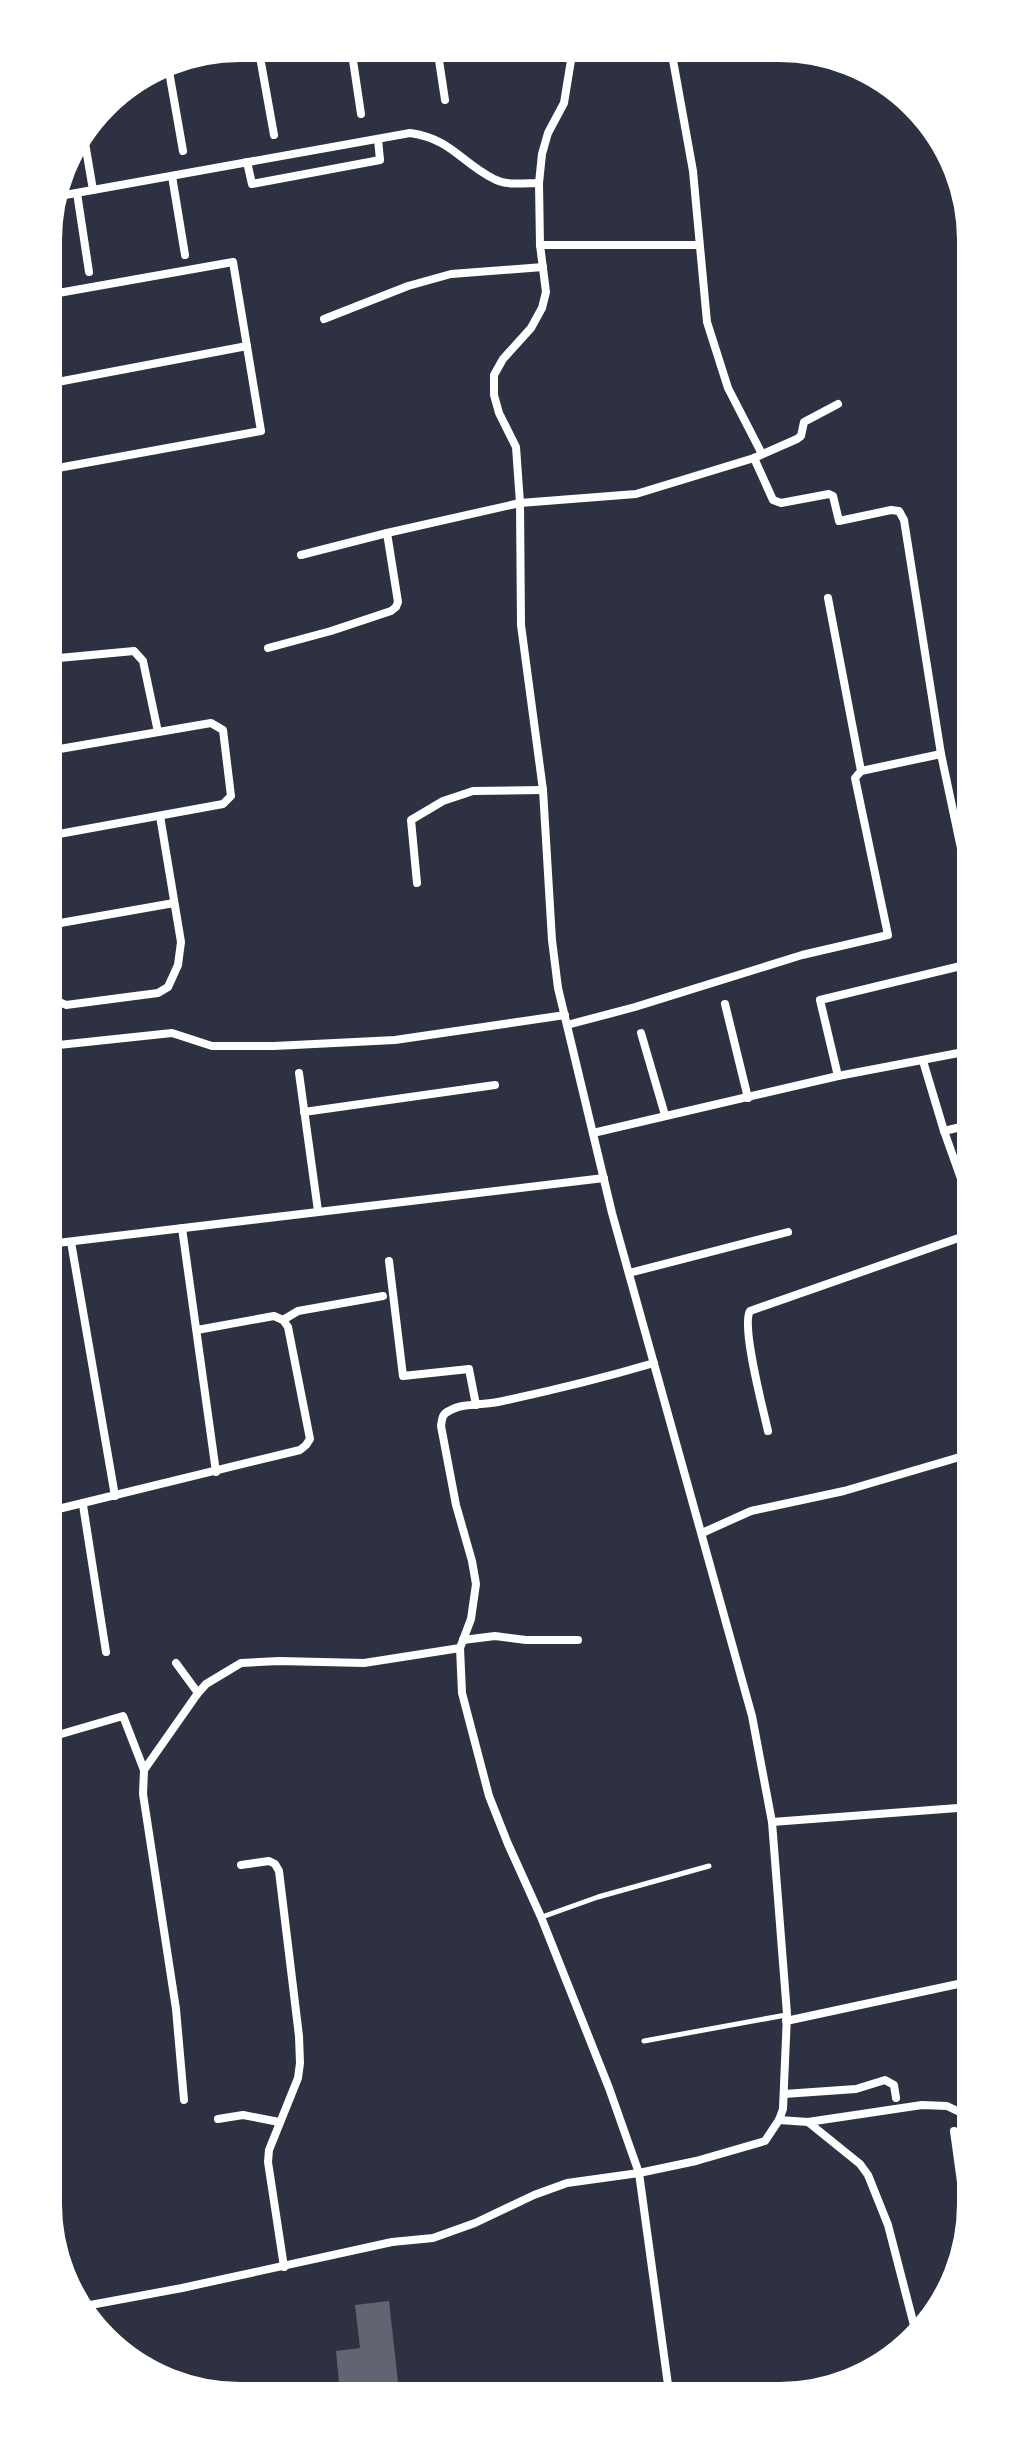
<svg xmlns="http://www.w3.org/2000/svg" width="1019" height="2444" viewBox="0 0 1019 2444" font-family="'Roboto Serif',serif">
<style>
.building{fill:#626471}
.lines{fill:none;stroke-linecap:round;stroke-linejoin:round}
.service{stroke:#fff;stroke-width:5}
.minor{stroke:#fff;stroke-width:8}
.rim{fill:none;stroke:#fff;stroke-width:4}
</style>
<rect width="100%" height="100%" fill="#2d3142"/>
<g class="building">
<polygon points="763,49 817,50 819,51 819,60 763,59"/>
<polygon points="389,2301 399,2391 418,2389 419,2393 340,2394 336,2351 360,2348 355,2305"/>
</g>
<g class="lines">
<g class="service">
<polyline points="542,1917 598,1897 709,1866"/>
<polyline points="644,2041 786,2015"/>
</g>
<g class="minor">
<polyline points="258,46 274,135"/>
<polyline points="351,47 361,114"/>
<polyline points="437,47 445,100"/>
<polyline points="671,49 693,171 707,322 728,388 762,454"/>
<polyline points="167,60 183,151"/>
<polyline points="83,131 93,190"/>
<polyline points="247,162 252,184 380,160 378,139"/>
<polyline points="172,176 185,255"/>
<polyline points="77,193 89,272"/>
<path d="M54 197 410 133C452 139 461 163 494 179 507 186 525 183 539 183"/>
<polyline points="540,245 699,245"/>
<polyline points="47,295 233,262 261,431 47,470"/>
<polyline points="324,319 408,286 451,274 543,267"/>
<polyline points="47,384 247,346"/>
<polyline points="754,458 773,500 781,503 829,494 833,496 839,521 891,510 899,511 904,520 941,754 969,886"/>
<polyline points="301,555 387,533 520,503 636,494 754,458 797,439 801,436 804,422 838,404"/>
<polyline points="268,648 331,631 391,611 396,607 398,602 387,533"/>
<polyline points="48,659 134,651 143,661 158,732"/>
<polyline points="48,751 211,723 223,730 231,796 223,804 48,836"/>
<polyline points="861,771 941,754"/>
<polyline points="417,883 411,820 443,801 473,791 543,790"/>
<polyline points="49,925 174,903"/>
<polyline points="49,997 66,1005 158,993 168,987 178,965 181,942 160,816"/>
<polyline points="725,1004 748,1098"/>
<polyline points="567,1025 635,1007 802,955 888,935 855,778 861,771 828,598"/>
<polyline points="641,1033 665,1115"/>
<polyline points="49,1046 172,1033 212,1046 274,1046 395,1040 565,1015"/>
<polyline points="923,1061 944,1131 970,1204"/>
<polyline points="299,1073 318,1211"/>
<polyline points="838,1076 820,1000 969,964"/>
<polyline points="304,1112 495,1085"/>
<polyline points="944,1131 969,1125"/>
<polyline points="593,1133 838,1076 969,1051"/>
<polyline points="182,1228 216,1472"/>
<polyline points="71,1242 115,1496"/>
<polyline points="49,1244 604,1178"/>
<polyline points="389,1261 403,1376 469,1369 476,1405"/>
<polyline points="629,1273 788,1232"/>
<polyline points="283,1320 298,1311 383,1296"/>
<path d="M654 1363C603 1378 550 1391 498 1402 483 1405 462 1403 449 1411 442 1414 442 1419 441 1426L456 1505 472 1561 476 1584 471 1619 460 1648 462 1693 489 1796 508 1844 541 1917 609 2088 639 2173 669 2392"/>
<path d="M768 1431C763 1409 741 1326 750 1311L970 1234"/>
<polyline points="964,1455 970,1509"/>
<polyline points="83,1505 106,1652"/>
<polyline points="50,1511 300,1450 306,1445 310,1439 288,1327 283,1320 274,1316 197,1330"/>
<polyline points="702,1533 751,1511 844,1491 970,1454"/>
<polyline points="463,1640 495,1636 526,1640 578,1640"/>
<polyline points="176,1663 198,1693 144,1770 143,1794 176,2009 184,2100"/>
<polyline points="198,1693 206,1684 241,1663 279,1661 364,1663 460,1648"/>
<polyline points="51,1737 123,1716 144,1770"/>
<polyline points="772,1822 971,1807"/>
<polyline points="241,1865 269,1861 275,1864 279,1871 299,2036 300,2063 298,2078 269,2150 268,2162 284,2267"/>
<polyline points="786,2021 972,1981"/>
<polyline points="784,2094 856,2089 885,2080 894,2085 896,2098"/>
<polyline points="218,2119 243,2115 279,2122"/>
<polyline points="779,2120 808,2122 922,2105 947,2106 972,2118"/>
<polyline points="808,2122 860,2164 868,2175 888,2225 916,2333"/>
<polyline points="954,2131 961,2182 971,2224"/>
<polyline points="85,2306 182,2288 392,2242 433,2238 475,2223 534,2195 567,2183 639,2173 696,2161 765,2141 779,2120 783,2109 787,2014 772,1822 752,1716 612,1213 558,988 552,940 543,790 521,625 520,503 516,447 499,413 494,395 494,375 503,359 531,328 542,308 546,292 540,245 539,183 542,154 548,133 564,103 573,48"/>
<polyline points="89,2306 94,2321"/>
</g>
</g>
<path d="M0 0H1019V2444H0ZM240 60H779A180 180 0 0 1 959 240V2204A180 180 0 0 1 779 2384H240A180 180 0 0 1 60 2204V240A180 180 0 0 1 240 60Z" fill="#fff" fill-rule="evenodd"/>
<path class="rim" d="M240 60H779A180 180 0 0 1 959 240V2204A180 180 0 0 1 779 2384H240A180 180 0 0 1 60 2204V240A180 180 0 0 1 240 60Z"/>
</svg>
